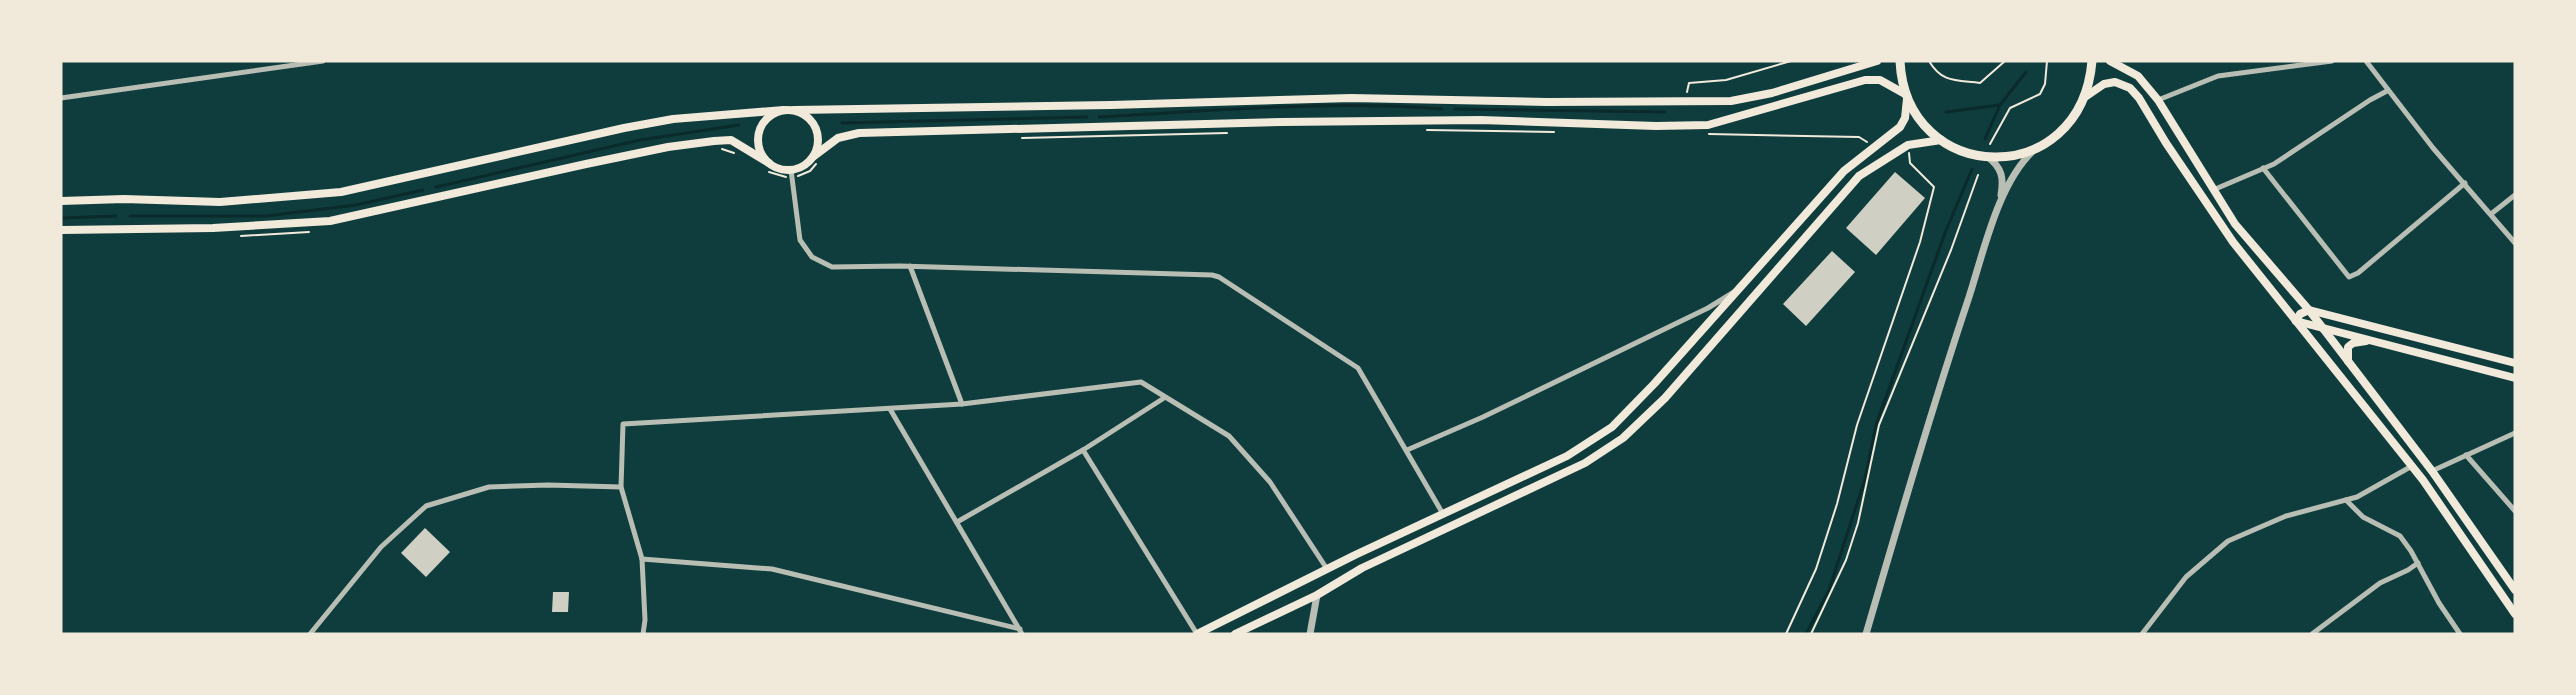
<svg xmlns="http://www.w3.org/2000/svg" width="2576" height="695" viewBox="0 0 2576 695" font-family="'PT Sans',sans-serif">
<style>
.lines{fill:none;stroke-linecap:round;stroke-linejoin:round}
.stream{stroke:#0a2a2b;stroke-width:3}
.building{fill:#cfcfc3}
.path{stroke:#f1e9da;stroke-width:2}
.minor{stroke:#b8beb3;stroke-width:5}
.tertiary{stroke:#b8beb3;stroke-width:7}
.secondary{stroke:#f1e9da;stroke-width:8}
.primary{stroke:#f1e9da;stroke-width:9}
</style>
<rect width="100%" height="100%" fill="#0f3d3e"/>
<g class="lines">
<g class="stream">
<polyline points="1455,109 1665,112"/>
<polyline points="1946,112 2000,105"/>
<path d="M1099 117C1213 111 1328 100 1442 109"/>
<polyline points="842,123 1087,117"/>
<polyline points="1985,139 2000,105 2026,72"/>
<polyline points="436,187 640,140 739,125"/>
<polyline points="130,216 266,216 356,205 423,190"/>
<polyline points="61,218 116,216"/>
<polyline points="1806,634 1829,590 1865,479 1876,425 1945,233 1972,169"/>
</g>
</g>
<g class="building">
<polygon points="1895,172 1925,198 1876,255 1846,228"/>
<polygon points="1832,251 1855,272 1806,326 1783,304"/>
<polygon points="425,528 450,552 426,577 401,553"/>
<polygon points="553,592 569,592 568,612 552,612"/>
</g>
<g class="lines">
<g class="path">
<path d="M1929 61C1942 83 1956 80 1980 83L2005 61"/>
<polyline points="1687,92 1689,83 1726,80 1791,61"/>
<polyline points="1427,130 1554,132"/>
<polyline points="1709,134 1859,137 1867,142"/>
<polyline points="1022,138 1227,133"/>
<polyline points="1990,144 2010,108 2040,94 2045,84 2047,61"/>
<polyline points="722,149 734,153"/>
<polyline points="769,172 786,177"/>
<polyline points="798,176 810,171 816,164"/>
<polyline points="241,236 309,232"/>
<polyline points="1786,634 1816,569 1837,504 1857,425 1920,242 1934,187 1910,163 1909,153"/>
<polyline points="1811,634 1846,560 1858,523 1879,425 1951,250 1978,175"/>
</g>
<g class="minor">
<polyline points="2366,61 2433,148 2515,243"/>
<polyline points="61,98 323,61"/>
<polyline points="2158,100 2218,76 2332,61"/>
<polyline points="2263,168 2349,277 2358,273 2465,183"/>
<polyline points="791,170 800,240 812,257 832,267 900,266 1212,275 1219,277 1358,368 1443,514"/>
<polyline points="2213,190 2274,164 2370,100 2387,91"/>
<polyline points="2491,214 2515,195"/>
<polyline points="910,266 962,404"/>
<polyline points="890,409 1022,634"/>
<polyline points="1083,450 1197,634"/>
<polyline points="1407,450 1483,417 1708,308 1734,292"/>
<polyline points="2466,455 2515,511"/>
<polyline points="2432,471 2515,433"/>
<polyline points="2346,500 2363,517 2400,536 2411,551 2439,603 2460,634"/>
<polyline points="957,522 1083,450 1164,398"/>
<polyline points="642,559 772,569 1020,629"/>
<polyline points="310,634 381,547 426,506 489,487 548,485 621,487"/>
<polyline points="643,634 645,620 642,559 621,487 623,424 962,404 1141,382 1229,436 1270,482 1327,569"/>
<polyline points="2142,634 2186,577 2228,541 2286,516 2357,497 2412,466"/>
<polyline points="2312,634 2380,583 2408,570 2418,563"/>
</g>
<g class="tertiary">
<path d="M1988 157C2002 168 2004 178 2001 195"/>
<polyline points="1310,634 1317,595"/>
<path d="M1866 634C1899 521 1932 408 1969 297 1984 251 1998 183 2034 150"/>
</g>
<g class="secondary">
<polyline points="2110,61 2138,76 2158,100 2235,224 2309,310 2432,471 2515,590"/>
<polyline points="2085,97 2104,84 2115,82 2130,88 2139,98 2166,143 2233,242 2423,480 2515,614"/>
<polyline points="794,110 1111,105 1351,98 1547,102 1731,101 1772,93 1877,61"/>
<circle cx="788" cy="140" r="30"/>
<polyline points="814,156 838,138 859,133 1281,122 1481,120 1656,126 1708,125 1865,80 1880,80 1905,94"/>
<polyline points="61,201 124,199 220,202 341,192 624,128 673,119 784,110"/>
<polyline points="61,230 213,228 330,221 586,164 668,147 714,141 731,140 769,163"/>
<polyline points="2296,321 2300,314 2309,310 2515,363"/>
<polyline points="2296,321 2515,378"/>
<polyline points="2348,361 2348,347 2353,343 2366,341"/>
<polyline points="1197,634 1355,555 1567,456 1612,427 1654,384 1844,171 1900,127 1905,118 1907,99"/>
<polyline points="1235,634 1317,595 1362,568 1585,463 1623,438 1665,398 1859,176 1908,145 1941,140"/>
</g>
<path class="primary" d="M1900 61C1906 186 2081 192 2092 61"/>
</g>
<rect width="2576" height="695" fill="none" stroke="#f1e9da" stroke-width="125"/>
</svg>
